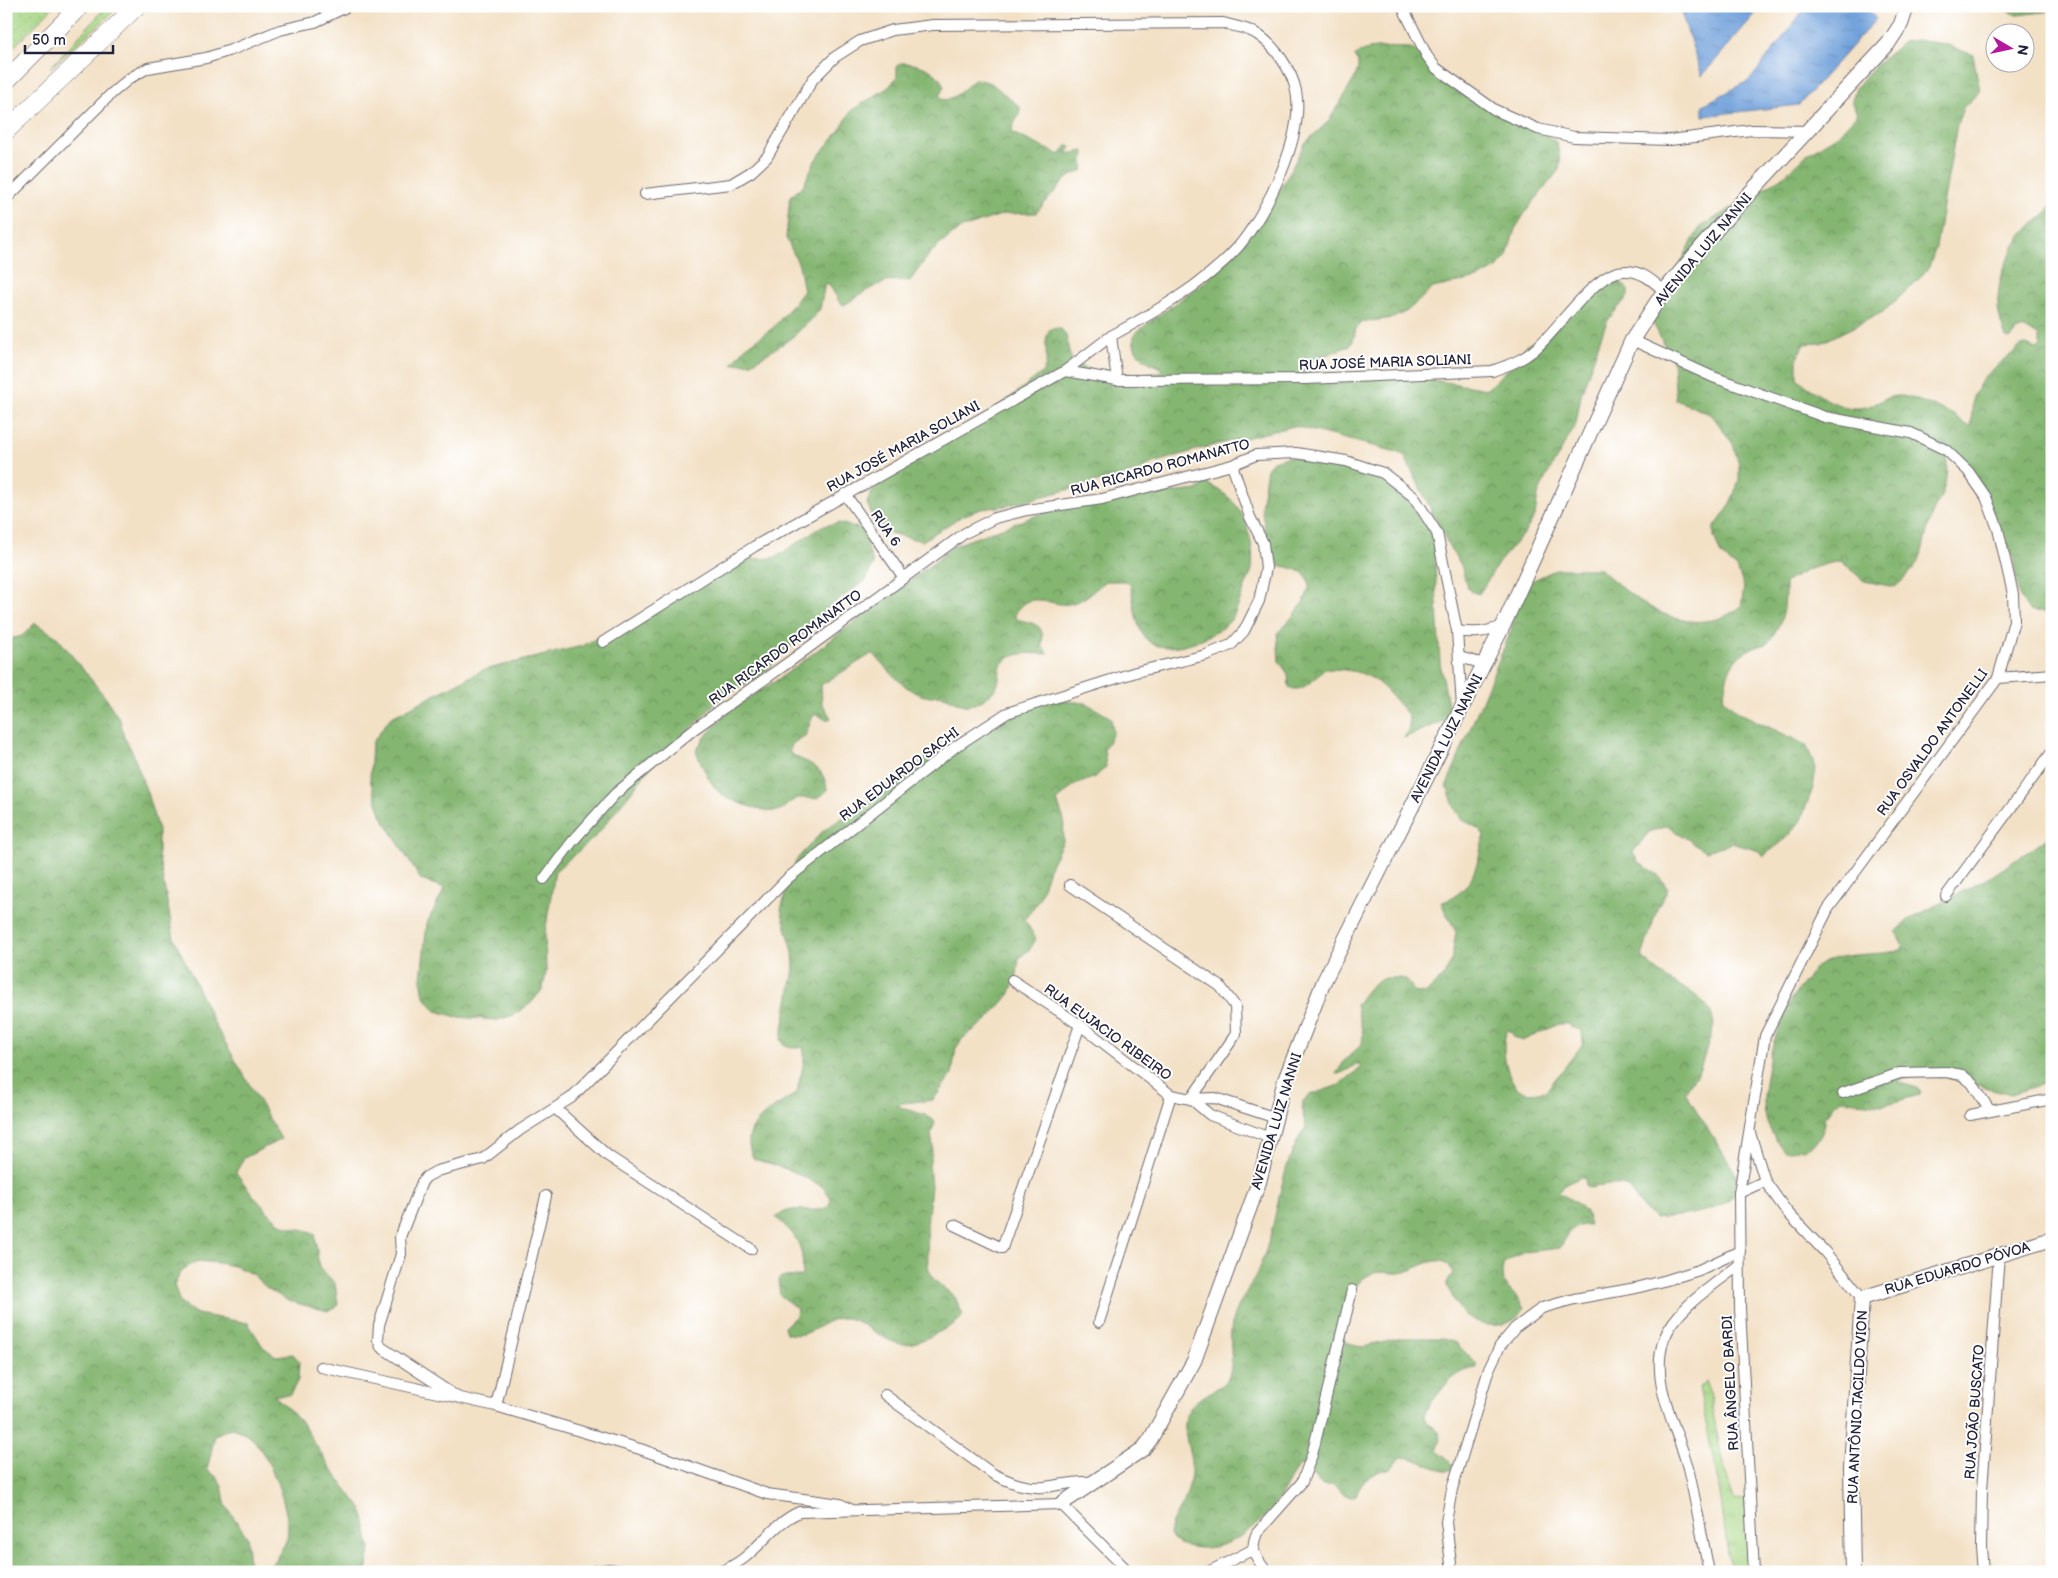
<svg xmlns="http://www.w3.org/2000/svg" width="2058" height="1578" viewBox="0 0 2058 1578" font-family="'Balsamiq Sans',sans-serif">
<style>
.grass{fill:url(#grass-dots);stroke:#647c5f}
.forest{fill:url(#forest-crowns);stroke:#536c56;fill-rule:evenodd}
.park{fill:url(#park-tufts);stroke:#647c5f}
.water{fill:url(#water-ripples);stroke:#49618a}
.lines{fill:none;stroke-linecap:round;stroke-linejoin:round}
.street-casing{stroke:#6b656c;stroke-width:12}
.secondary-casing{stroke:#6b656c;stroke-width:16}
.highway-casing{stroke:#6b656c;stroke-width:19}
.street{stroke:#fff;stroke-width:10}
.secondary{stroke:#fff;stroke-width:14}
.highway{stroke:#fff;stroke-width:18}
.labels{text-anchor:middle;stroke-width:4;stroke-linejoin:round;paint-order:stroke}
.street-label{font-size:14px;fill:#22223b;stroke:#fff}
</style>
<defs>
<pattern id="grass-dots" width="8" height="8" patternUnits="userSpaceOnUse" patternTransform="scale(1.25)"><rect width="8" height="8" fill="#a6d583"/><path d="M2 2h.1M6 6h.1" fill="none" stroke="#8fb772" stroke-width="1.8" stroke-linecap="round"/></pattern>
<pattern id="forest-crowns" width="20" height="18" patternUnits="userSpaceOnUse" patternTransform="scale(1.25)"><rect width="20" height="18" fill="#84b671"/><path d="M2 6a3 3 0 1 1 6 0M12 15a3 3 0 1 1 6 0" fill="none" stroke="#6c945e"/></pattern>
<pattern id="park-tufts" width="24" height="20" patternUnits="userSpaceOnUse" patternTransform="scale(1.25)"><rect width="24" height="20" fill="#a6d583"/><path d="M3 7l-1-3M5 7V3M7 7l1-3M15 17l-1-3M17 17v-4M19 17l1-3" fill="none" stroke="#8fb772"/></pattern>
<pattern id="water-ripples" width="26" height="14" patternUnits="userSpaceOnUse" patternTransform="scale(1.25)"><rect width="26" height="14" fill="#70a0da"/><path d="M2 4q2-2 4 0t4 0M15 11q2-2 4 0t4 0" fill="none" stroke="#5c82b2"/></pattern>
</defs>
<rect width="100%" height="100%" fill="#fff"/>
<filter id="ink" filterUnits="userSpaceOnUse"><feTurbulence type="fractalNoise" baseFrequency=".02" numOctaves="2"/><feDisplacementMap in="SourceGraphic" scale="10" xChannelSelector="R" yChannelSelector="G"/><feConvolveMatrix kernelMatrix="1 2 1 2 8 2 1 2 1" color-interpolation-filters="sRGB"/></filter>
<filter id="wash" filterUnits="userSpaceOnUse"><feTurbulence type="fractalNoise" baseFrequency=".0096" numOctaves="4" result="noise"/><feDisplacementMap in="SourceGraphic" scale="20" xChannelSelector="R" yChannelSelector="G"/><feGaussianBlur stdDeviation="1.12" result="paint"/><feColorMatrix in="noise" values="0 0 0 0 0 0 0 0 0 0 0 0 0 0 0 0 0 1.4 0 .05"/><feComposite in="paint" operator="in"/></filter>
<g filter="url(#wash)">
<rect width="100%" height="100%" fill="#f3e1c6"/>
<g class="grass">
<polygon points="6,6 54,6 6,55"/>
<polygon points="107,6 120,6 50,68"/>
</g>
<g class="forest">
<polygon points="1997,6 2052,6 2052,11 2017,15"/>
<path d="M1916 40 1945 44 1973 55 1980 91 1963 108 1957 124 1936 247 1929 267 1916 282 1883 312 1821 343 1803 344 1797 360V378C1815 393 1841 413 1866 407 1880 404 1884 395 1901 396 1914 397 1940 409 1952 414 1959 418 1963 424 1971 427L1973 396 1984 377 2021 346 2026 345 2037 349 2041 346 2038 336 2025 328 2018 330 2010 339 2006 338C2003 328 1998 316 1998 305 1997 281 2008 252 2023 234 2033 222 2045 218 2052 204V614L2029 610 2019 596 2013 557 1974 474 1960 455 1948 448C1946 463 1948 479 1942 494 1940 501 1934 507 1932 514 1919 552 1929 558 1895 587L1864 581 1841 561C1819 565 1803 570 1785 583 1785 612 1784 620 1767 644 1733 651 1728 667 1723 699L1738 712 1806 745 1816 768 1813 788 1800 822 1782 842 1763 856 1759 851 1732 843 1706 851 1667 826 1649 832 1633 852 1638 862 1658 875 1668 889 1657 909 1642 957C1650 964 1658 972 1666 978 1685 990 1713 999 1714 1026L1700 1069 1685 1092 1736 1174C1736 1182 1738 1190 1732 1197 1719 1213 1676 1216 1656 1219 1621 1196 1647 1177 1590 1188L1586 1186 1585 1179 1582 1177 1566 1184 1558 1193C1573 1200 1587 1207 1590 1225 1572 1224 1569 1233 1560 1248L1524 1252 1504 1263C1496 1287 1514 1288 1524 1309 1513 1329 1483 1330 1466 1316 1458 1310 1452 1295 1447 1286V1282L1453 1275C1452 1270 1450 1265 1445 1262 1432 1257 1417 1269 1405 1272 1391 1276 1379 1267 1364 1278 1349 1289 1346 1312 1340 1330L1346 1342 1363 1347 1402 1338H1443L1456 1343 1476 1363 1477 1368C1452 1370 1437 1395 1424 1414L1425 1420 1439 1432 1441 1439 1437 1450 1452 1464V1470C1437 1473 1420 1457 1400 1457L1391 1469C1374 1470 1363 1479 1356 1495L1352 1497 1343 1494 1333 1484C1315 1491 1315 1469 1300 1465 1291 1475 1287 1486 1280 1497 1260 1527 1225 1556 1186 1546 1179 1545 1170 1540 1170 1533 1169 1521 1180 1512 1184 1502 1187 1494 1190 1482 1191 1473 1194 1455 1181 1435 1186 1416 1193 1393 1225 1393 1230 1372 1234 1357 1228 1342 1232 1324 1237 1302 1252 1286 1260 1266 1280 1220 1277 1168 1306 1127L1302 1111 1303 1101 1310 1095 1339 1085 1361 1068 1360 1065C1351 1065 1345 1074 1336 1074L1345 1060 1362 1044 1363 1034 1356 1005C1367 990 1374 976 1394 978 1407 978 1409 981 1414 992L1425 994 1443 977 1451 962 1456 932 1441 903C1475 890 1476 867 1484 835 1478 826 1472 826 1464 820 1454 813 1452 799 1448 788L1446 787 1511 631 1519 587 1557 569H1600C1632 597 1674 633 1720 618 1727 616 1734 611 1741 607L1744 587 1737 568 1721 555 1714 536V525L1717 524 1729 507 1739 481V465L1733 444 1712 415 1676 400 1673 362 1653 323 1652 310 1680 264 1700 227 1781 178 1809 153 1838 135 1857 114 1852 100 1856 88 1869 72 1903 42ZM1559 1024H1569L1571 1027 1582 1030 1583 1044 1546 1091C1536 1092 1527 1095 1519 1089 1506 1079 1500 1045 1507 1031L1510 1030 1515 1038 1522 1041Z"/>
<path d="M1411 48 1430 62 1441 78 1457 91 1472 101 1493 104 1541 130 1557 143 1560 162 1559 170 1527 210 1515 229 1507 256 1497 268 1478 278 1433 288 1407 311 1393 318 1362 322 1356 328 1353 341 1349 346 1313 360 1304 366 1303 370C1329 383 1380 373 1411 377 1436 380 1462 385 1487 389L1517 361 1526 346 1556 328 1605 285 1612 282 1622 283 1628 290V296L1608 320 1602 334 1581 395 1576 424 1545 479 1538 495 1535 516 1525 532 1499 562 1479 594C1463 591 1466 578 1461 565 1459 561 1455 556 1452 552L1404 455 1393 451 1294 426 1203 448 1153 463 1139 471 1006 506 981 509 962 516 922 541 878 530 867 503C876 470 949 442 976 423 999 407 1021 389 1043 372 1051 357 1041 343 1050 329L1060 328C1072 339 1065 349 1072 359 1086 378 1141 375 1162 372V369C1146 361 1129 353 1135 333L1206 281 1242 244 1272 205 1305 143 1328 122 1355 78 1358 68V61L1354 57C1365 44 1395 48 1411 48Z"/>
<path d="M900 63C918 63 938 69 944 87L939 96 944 100C958 98 964 87 976 79L991 83 1020 107C1021 118 1011 123 1012 133L1060 155 1068 144 1071 147 1067 154 1084 151 1083 170 1067 178 1036 213 1004 214 959 229 930 253 910 281C882 277 867 291 844 305L840 303 829 284 825 283 820 309 811 320 790 339 752 363 732 364 745 348 774 327 804 291 799 265 786 238 790 197 803 186 816 159 839 131 852 110 889 87 897 77V67Z"/>
<path d="M1287 457 1324 458 1389 479 1419 509 1429 525 1434 545 1440 663 1450 715 1447 719 1404 738 1409 728V716C1379 682 1374 669 1325 669 1315 677 1302 695 1289 687L1288 674 1279 661 1277 633C1287 624 1318 592 1307 577 1302 569 1286 567 1278 565L1268 544 1261 508 1267 468 1273 461Z"/>
<path d="M1204 482C1211 486 1220 490 1227 496 1246 511 1255 545 1252 569 1251 576 1246 583 1244 590 1240 600 1237 612 1230 621 1216 637 1165 658 1147 640 1134 626 1135 602 1130 584L1124 581H1105C1095 590 1086 599 1073 603 1054 610 1028 585 1015 615L1016 619C1035 624 1045 623 1042 646L1048 654C1034 654 1019 651 1007 659 997 665 1001 674 998 683 994 695 977 706 965 705 957 704 951 698 944 696 938 694 931 697 925 696 908 694 884 666 873 653L821 685 822 703 831 718 826 720 817 714 813 716 805 736 793 743 789 752C806 765 824 763 827 790 815 805 810 795 796 799 789 801 784 810 777 811 764 813 729 801 719 792 708 781 702 765 696 751 721 709 750 700 787 673 837 635 887 598 936 561L953 546 1051 510 1109 499 1198 490Z"/>
<path d="M839 523 862 529 873 564 866 580 834 603 762 675 719 699 687 733 651 767 595 837 555 871 545 933 546 971 543 989 531 1003 514 1015 497 1020 457 1017 436 1011 424 996 421 978 427 923 445 888 421 880 382 817 370 780 372 743 390 718 483 670 582 646 740 561C754 557 763 560 776 557L822 526Z"/>
<path d="M35 623 57 637 105 697 120 720 124 737 133 753 147 793 158 830V854L174 938 215 1025 281 1139 244 1158 236 1172C244 1185 269 1216 282 1224 291 1230 304 1227 315 1234L319 1268 335 1283 338 1304 336 1308 328 1311 288 1301 267 1288 252 1274 235 1266 217 1263 198 1261 182 1270 174 1285 180 1303 197 1314 248 1323 263 1347 276 1356 293 1354 299 1361 298 1380 290 1395H274L300 1420 331 1469 363 1511 370 1549 366 1572H270L269 1568C275 1559 284 1548 287 1538 293 1515 268 1450 249 1436 244 1432 237 1430 231 1428L215 1435 207 1470 218 1478 222 1486 226 1506 247 1537 249 1572H6V640L22 636Z"/>
<path d="M1046 699 1086 703 1111 718 1113 733 1104 749 1106 767 1095 777 1073 786 1057 801 1064 820 1063 841 1049 869 1039 899 1025 920 1036 939 1030 949 1019 958 1017 975 1009 995 988 1019 962 1039 956 1048 952 1074 933 1100 902 1103 897 1105C910 1113 925 1111 935 1122L931 1134 933 1147 929 1165 931 1186 927 1224 928 1267 934 1280 955 1297 963 1315C958 1324 948 1327 939 1332 903 1351 897 1346 865 1326 859 1322 850 1317 843 1318 820 1319 811 1341 786 1333L784 1327 796 1316 797 1309 780 1295 778 1280 781 1277 802 1276C805 1249 797 1234 776 1218 794 1201 812 1217 829 1206L831 1198 822 1186 789 1170 754 1159C735 1126 774 1108 797 1093 799 1078 807 1060 803 1047 793 1048 785 1050 781 1039L794 969 793 952 781 909 796 860 823 831 917 767 923 760 951 748Z"/>
<path d="M2052 835V1081L2011 1094 1941 1076 1905 1077 1898 1082 1919 1089 1921 1092 1919 1095 1883 1105 1841 1100 1837 1102 1824 1118C1825 1144 1807 1151 1784 1151 1776 1140 1767 1128 1765 1114 1760 1080 1775 1030 1791 1000 1795 992 1801 986 1807 979 1809 975 1813 970 1816 967 1840 950 1875 957 1901 950L1903 946 1896 932 1908 920 1992 876Z"/>
</g>
<polygon class="park" points="1707,1381 1722,1460 1734,1500 1747,1501 1752,1572 1732,1572 1730,1567 1720,1493 1699,1388"/>
<g class="water">
<polygon points="1682,6 1762,6 1702,76 1682,15"/>
<polygon points="1807,6 1865,6 1876,19 1799,105 1703,116 1703,105 1750,80"/>
</g>
</g>
<g filter="url(#ink)">
<g class="lines">
<defs>
<g id="street">
<polyline points="1402,6 1427,56 1436,68 1495,110 1538,129 1574,137 1670,140 1752,130 1808,131"/>
<path d="M645 194 731 184 751 172 767 157 813 79 835 57 860 41 893 30 933 25 1223 23C1233 26 1247 28 1255 33 1274 44 1292 70 1296 91 1305 136 1266 214 1238 247 1204 285 1155 312 1111 336L1117 380"/>
<polyline points="6,199 111,94 130,78 148,68 206,58 231,50 280,30 315,22 348,6"/>
<polyline points="1632,340 1713,377 1825,417 1911,433 1946,450 1968,471 1986,497 1998,529 2013,594 2014,621 1998,678 1828,909 1765,1036 1739,1193 1740,1308 1754,1572"/>
<polyline points="1065,371 1111,336"/>
<polyline points="845,494 904,578"/>
<path d="M1457 631C1474 634 1487 632 1503 626"/>
<path d="M603 642 755 546 1065 371 1117 380 1307 379 1492 371C1506 366 1521 361 1533 351 1557 332 1594 272 1624 271 1641 270 1653 281 1664 291"/>
<polyline points="1459,657 1484,664"/>
<polyline points="1998,678 2052,674"/>
<polyline points="544,879 572,842 615,794 694,729 789,662 965,533 995,518 1027,510 1102,499 1232,465 1256,455 1296,453 1346,461 1383,473 1414,497 1437,533 1457,631 1462,707"/>
<polyline points="1070,885 1220,986 1235,1006 1236,1034 1191,1099"/>
<polyline points="1946,896 2052,752"/>
<polyline points="1012,980 1080,1025 1171,1095 1191,1099 1215,1098 1276,1118"/>
<polyline points="1843,1093 1900,1073 1946,1072 1962,1075 1972,1083 1990,1111"/>
<polyline points="1191,1099 1210,1115 1270,1138"/>
<polyline points="556,1109 608,1156 751,1249"/>
<polyline points="1970,1115 2052,1099"/>
<polyline points="1750,1133 1765,1181 1787,1212 1825,1252 1862,1298"/>
<polyline points="1739,1193 1765,1181"/>
<polyline points="954,1225 1002,1248 1080,1025"/>
<polyline points="1099,1322 1171,1095"/>
<polyline points="321,1367 496,1406 640,1449 767,1494 840,1504 850,1509"/>
<path d="M885 1395 993 1474C1010 1482 1026 1489 1045 1487 1063 1485 1078 1480 1096 1482"/>
<polyline points="457,1397 381,1347 378,1340 379,1325 401,1254 400,1237 422,1182 426,1177 437,1171 483,1159 520,1130 571,1098 788,878 955,747 1007,713 1136,672 1206,655 1231,645 1244,631 1259,601 1266,568 1263,543 1250,517 1232,465"/>
<polyline points="496,1406 546,1196"/>
<polyline points="588,1572 609,1569 628,1572"/>
<path d="M719 1572C757 1558 768 1526 799 1512L1061 1504 1129 1572"/>
<polyline points="1208,1572 1252,1550"/>
<path d="M1267 1572C1256 1558 1249 1550 1257 1533L1302 1482 1312 1455 1352 1290"/>
<polyline points="1452,1572 1446,1522 1452,1489 1489,1369 1500,1346 1515,1328 1542,1308 1574,1299 1636,1288 1667,1280 1699,1270 1740,1251"/>
<path d="M1709 1572C1702 1537 1696 1502 1688 1468 1677 1426 1649 1382 1664 1339 1676 1308 1714 1285 1739 1265"/>
<polyline points="1983,1572 1981,1548 1982,1490 1999,1255"/>
</g>
<g id="secondary">
<polyline points="1061,1504 1143,1449 1150,1440 1194,1361 1259,1182 1285,1080 1324,981 1503,626 1632,340 1664,291 1721,224 1888,44 1901,24 1907,6"/>
<polyline points="1853,1572 1851,1467 1862,1298 2052,1239"/>
</g>
<g id="highway">
<polyline points="6,81 80,6"/>
<polyline points="6,131 137,6"/>
</g>
</defs>
<use href="#street" class="street-casing"/>
<use href="#secondary" class="secondary-casing"/>
<use href="#highway" class="highway-casing"/>
<use href="#street" class="street"/>
<use href="#secondary" class="secondary"/>
<use href="#highway" class="highway"/>
</g>
</g>
<g class="labels">
<g class="street-label">
<text transform="translate(1703 249) rotate(-50)" y="5">AVENIDA LUIZ NANNI</text>
<text transform="translate(1385 362) rotate(-2)" y="5">RUA JOSÉ MARIA SOLIANI</text>
<text transform="translate(903 446) rotate(-29)" y="5">RUA JOSÉ MARIA SOLIANI</text>
<text transform="translate(1160 467) rotate(-15)" y="5">RUA RICARDO ROMANATTO</text>
<text transform="translate(886 528) rotate(55)" y="5">RUA 6</text>
<text transform="translate(785 647) rotate(-36)" y="5">RUA RICARDO ROMANATTO</text>
<text transform="translate(1446 738) rotate(-63)" y="5">AVENIDA LUIZ NANNI</text>
<text transform="translate(1932 742) rotate(-54)" y="5">RUA OSVALDO ANTONELLI</text>
<text transform="translate(899 774) rotate(-37)" y="5">RUA EDUARDO SACHI</text>
<text transform="translate(1108 1032) rotate(36)" y="5">RUA EUJACIO RIBEIRO</text>
<text transform="translate(1276 1121) rotate(-73)" y="5">AVENIDA LUIZ NANNI</text>
<text transform="translate(1957 1268) rotate(-17)" y="5">RUA EDUARDO PÓVOA</text>
<text transform="translate(1730 1383) rotate(-93)" y="5">RUA ÂNGELO BARDI</text>
<text transform="translate(1857 1407) rotate(-87)" y="5">RUA ANTÔNIO TACILDO VION</text>
<text transform="translate(1974 1412) rotate(-86)" y="5">RUA JOÃO BUSCATO</text>
</g>
</g>
<rect width="2058" height="1578" fill="none" stroke="#fff" stroke-width="25"/>
<g transform="translate(2010 48) rotate(99)"><circle r="24" fill="#ffffff" stroke="#a7a7b1"/>
<path d="M0-4L9 19L0 12L-9 19Z" fill="#b5179e"/>
<text y="-8" font-size="14" font-weight="bold" text-anchor="middle" fill="#22223b">N</text>
</g>
<path d="M25 45v8h88v-8" fill="none" stroke="#22223b" stroke-width="2.5"/>
<text x="32" y="45" font-size="15" fill="#22223b" stroke="#ffffff" stroke-width="4" paint-order="stroke">50 m</text>
</svg>
